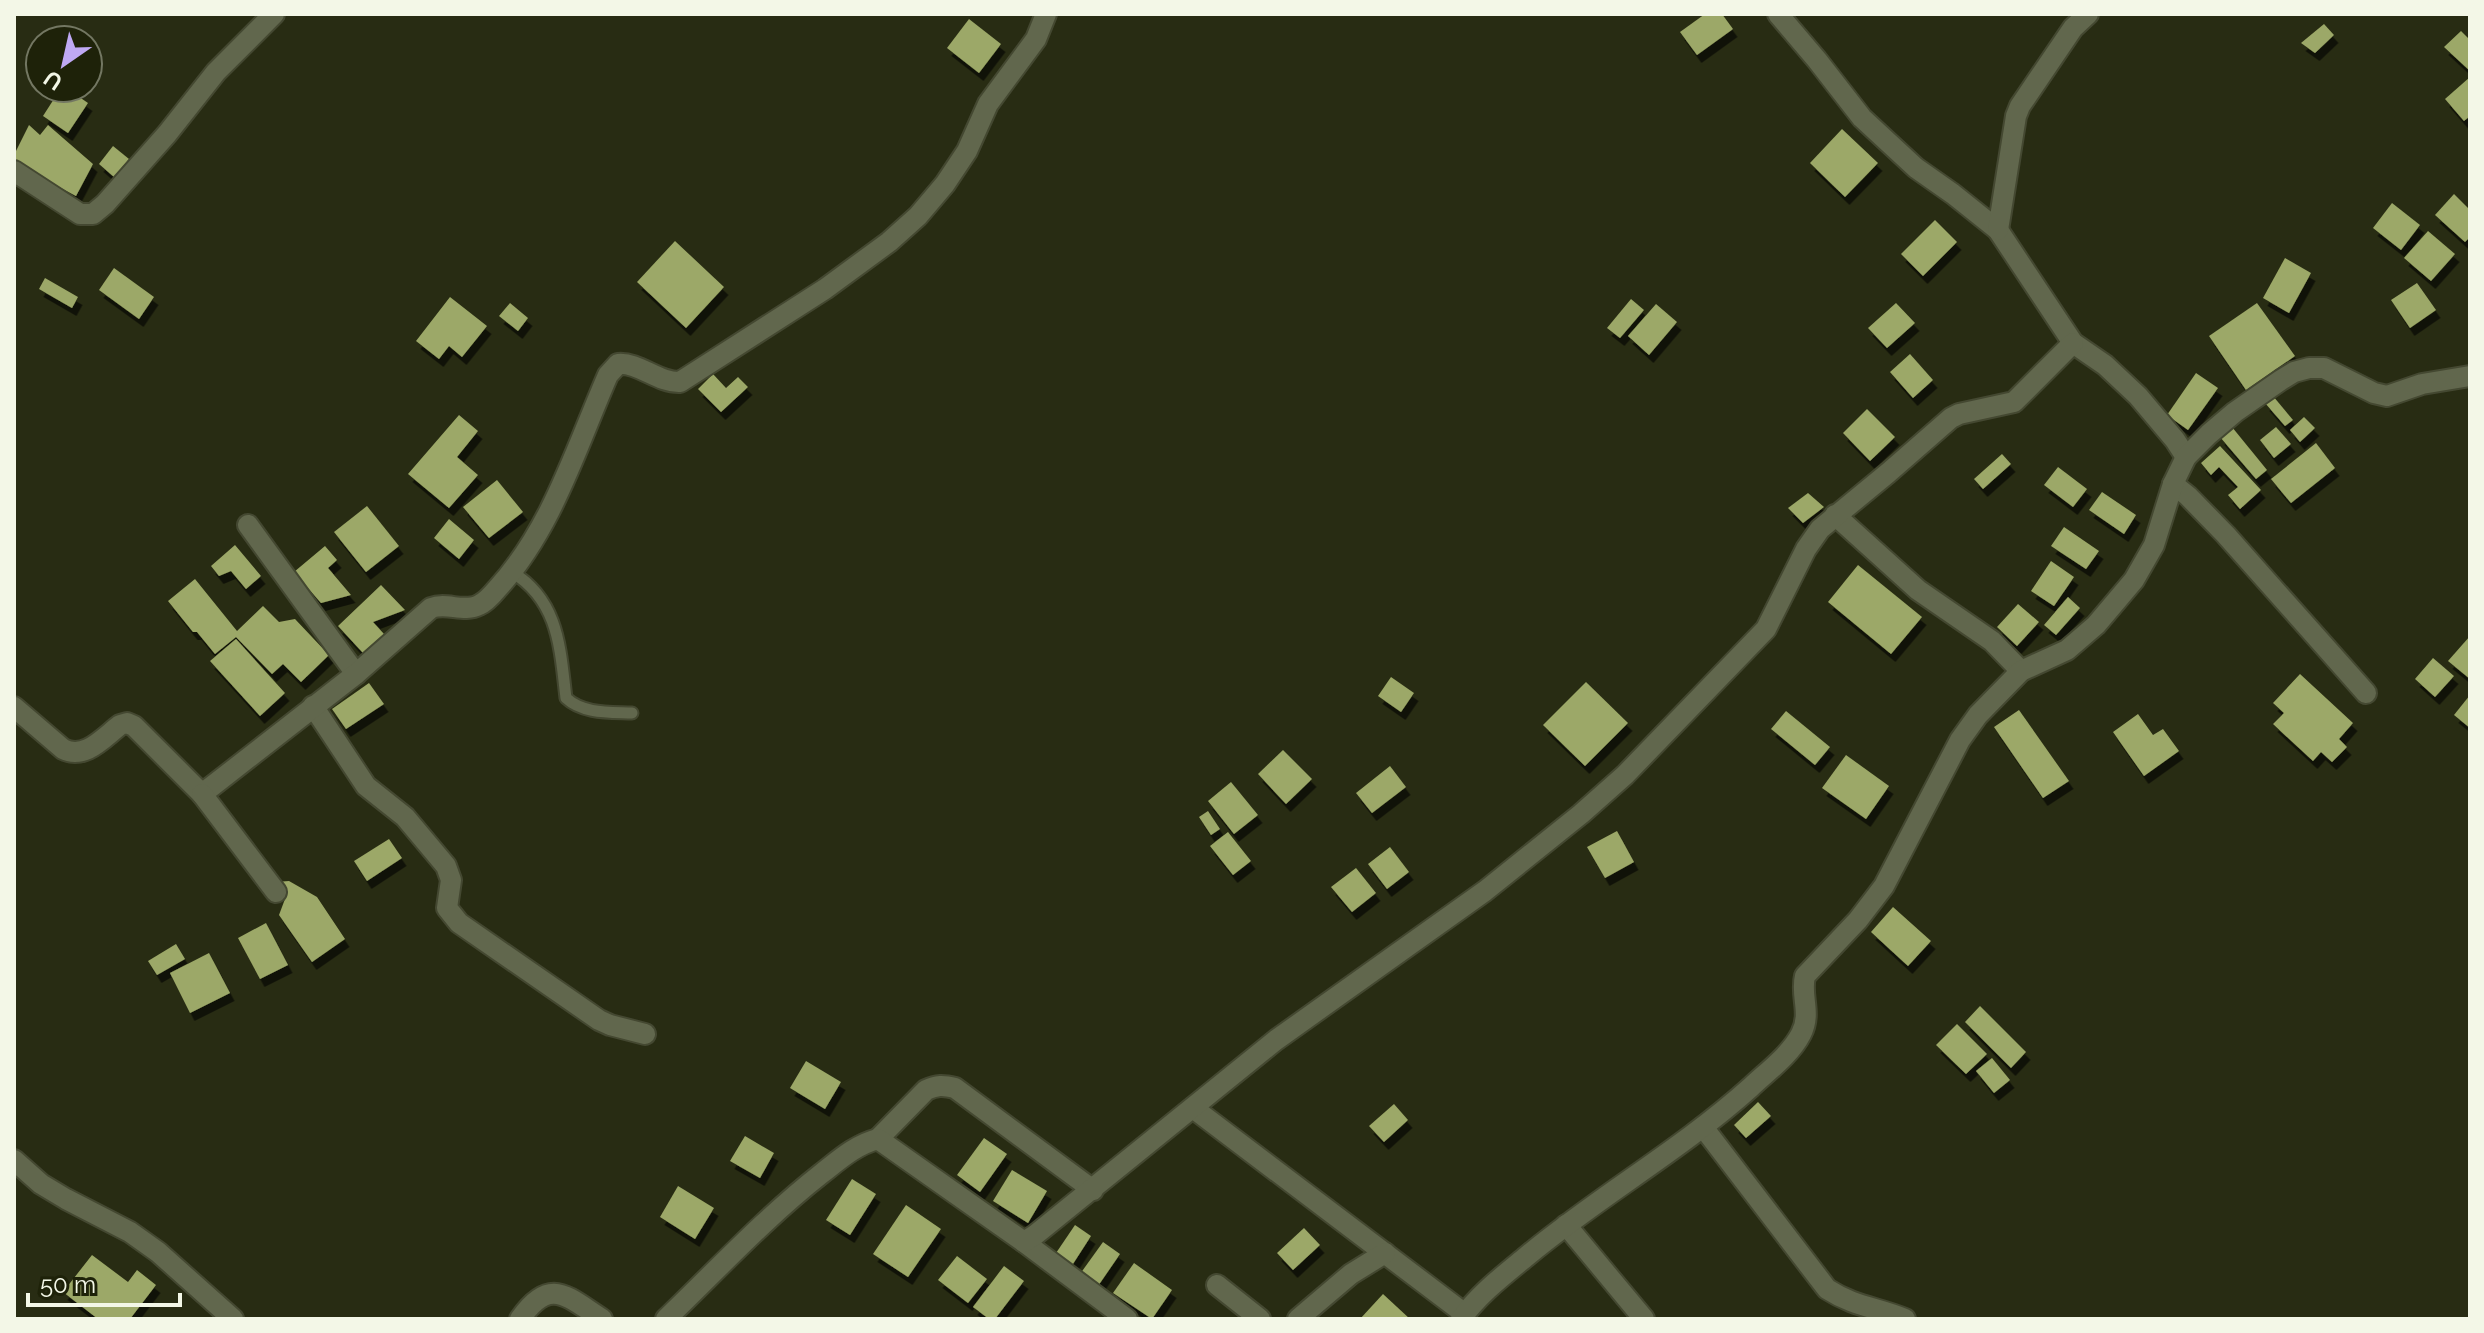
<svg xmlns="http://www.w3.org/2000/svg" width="2484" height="1333" viewBox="0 0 2484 1333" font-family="Raleway,sans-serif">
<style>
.building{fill:#9ca867;filter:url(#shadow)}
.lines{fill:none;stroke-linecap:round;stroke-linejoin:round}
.service-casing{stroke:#444831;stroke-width:15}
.minor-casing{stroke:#444831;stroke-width:24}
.service{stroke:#61674d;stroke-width:11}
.minor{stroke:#61674d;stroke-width:20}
</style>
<defs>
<filter id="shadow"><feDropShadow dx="4.5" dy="8" stdDeviation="0" flood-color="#0009"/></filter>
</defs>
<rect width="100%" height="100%" fill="#282c13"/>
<g class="building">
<polygon points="1705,14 1722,14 1733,29 1697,55 1680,32"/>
<polygon points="969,19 1001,44 979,73 947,48"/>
<polygon points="2324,24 2334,35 2315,53 2301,43"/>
<polygon points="2461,31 2470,40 2470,71 2444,47"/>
<polygon points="2470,77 2470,116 2464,121 2445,99"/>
<polygon points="61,88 66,88 88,103 68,133 43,116"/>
<polygon points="29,125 40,135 48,125 93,164 76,196 14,163 14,155"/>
<polygon points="1842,129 1878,163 1845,197 1810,163"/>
<polygon points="113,146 129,159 114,177 99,164"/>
<polygon points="2454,194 2470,210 2470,237 2465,242 2435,215"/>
<polygon points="2392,203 2420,225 2401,250 2373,228"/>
<polygon points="1935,220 1957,242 1923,276 1901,254"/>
<polygon points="2428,231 2455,254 2431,281 2404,258"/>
<polygon points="675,241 724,287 686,328 637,282"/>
<polygon points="2285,258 2311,273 2289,313 2263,298"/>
<polygon points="114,268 154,297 139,319 99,290"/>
<polygon points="45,278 78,297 72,308 39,289"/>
<polygon points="2417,283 2436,310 2410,328 2391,300"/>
<polygon points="450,297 487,326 462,357 449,346 439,359 416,341"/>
<polygon points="1631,299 1644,310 1620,338 1607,328"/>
<polygon points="510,303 528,318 518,331 499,316"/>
<polygon points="1896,303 1915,323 1887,348 1868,328"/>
<polygon points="2257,303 2295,356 2246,390 2209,336"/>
<polygon points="1656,304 1677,322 1649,355 1628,336"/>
<polygon points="1910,354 1933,380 1913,398 1890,372"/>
<polygon points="2196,373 2218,388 2188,430 2167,415"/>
<polygon points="713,374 726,388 738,377 748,387 721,412 698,389"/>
<polygon points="2273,396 2293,420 2285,426 2265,403"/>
<polygon points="1867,409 1895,437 1870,461 1843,433"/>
<polygon points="459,415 478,431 457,457 478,475 449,508 408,474"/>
<polygon points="2304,417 2315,428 2300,442 2290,430"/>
<polygon points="2232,427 2267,470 2256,479 2220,437"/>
<polygon points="2276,427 2291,444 2274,458 2260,440"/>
<polygon points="2316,443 2335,468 2291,503 2271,479"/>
<polygon points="2220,446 2261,490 2240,509 2228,495 2238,487 2219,467 2211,475 2201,463"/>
<polygon points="2002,454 2011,464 1983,489 1974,479"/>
<polygon points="2058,467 2087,489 2073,507 2044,485"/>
<polygon points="497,480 523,512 489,538 463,507"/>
<polygon points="2102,492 2136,515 2124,534 2089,510"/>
<polygon points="1808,493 1824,507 1803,523 1788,508"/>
<polygon points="367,506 399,546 366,572 334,532"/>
<polygon points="449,519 474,540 459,559 434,538"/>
<polygon points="2064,527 2099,551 2086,569 2051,546"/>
<polygon points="235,545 261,576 246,589 231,571 219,576 211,566"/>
<polygon points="325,546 337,560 328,568 351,595 321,603 294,572"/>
<polygon points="2051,561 2074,577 2054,606 2031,591"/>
<polygon points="1858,565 1922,617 1891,654 1828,602"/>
<polygon points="195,579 237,631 263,606 279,622 295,619 329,655 301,682 283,664 272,674 236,637 215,654 197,632 193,632 168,601"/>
<polygon points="381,585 405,610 373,622 384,634 363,653 338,626"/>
<polygon points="2068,597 2080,608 2056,635 2044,625"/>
<polygon points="2018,604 2039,622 2017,646 1997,627"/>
<polygon points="2470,636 2470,679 2448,661"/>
<polygon points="236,639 285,693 260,716 210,661"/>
<polygon points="2433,658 2454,676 2435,697 2415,679"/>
<polygon points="2300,674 2353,723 2339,739 2347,747 2332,762 2321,752 2313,761 2273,724 2284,713 2273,703"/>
<polygon points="1391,677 1414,693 1401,712 1378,696"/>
<polygon points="1586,682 1628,723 1585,766 1543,725"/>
<polygon points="369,683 384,704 346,729 332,709"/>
<polygon points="2470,695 2470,728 2454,715"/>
<polygon points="2019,710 2069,781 2043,798 1994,727"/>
<polygon points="1786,711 1830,747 1815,765 1771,729"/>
<polygon points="2138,714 2153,735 2163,729 2179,751 2144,776 2113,732"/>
<polygon points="1283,750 1312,779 1286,804 1258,774"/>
<polygon points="1846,755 1889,786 1866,819 1822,788"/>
<polygon points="1390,766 1406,787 1372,813 1356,793"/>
<polygon points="1231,782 1258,815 1234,834 1208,801"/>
<polygon points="1208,811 1220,829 1211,835 1199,817"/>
<polygon points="1617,831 1634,862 1605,878 1587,847"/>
<polygon points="1228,832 1251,861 1233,875 1210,846"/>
<polygon points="389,839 402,858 367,881 354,861"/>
<polygon points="1390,847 1409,872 1387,889 1368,864"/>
<polygon points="1356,868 1376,893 1352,912 1331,887"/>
<polygon points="289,881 317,897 345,939 312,962 279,915 285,899 276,882"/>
<polygon points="1893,907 1931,941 1908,966 1871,932"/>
<polygon points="266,923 288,965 260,979 238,938"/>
<polygon points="176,944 185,959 157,975 148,961"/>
<polygon points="209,953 230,993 190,1013 170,973"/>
<polygon points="1980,1006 2026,1052 2011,1068 1965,1022"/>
<polygon points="1957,1024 1987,1054 1966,1074 1936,1045"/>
<polygon points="1992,1058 2010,1080 1994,1093 1976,1071"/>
<polygon points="806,1061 841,1082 825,1109 790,1088"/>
<polygon points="1758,1102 1771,1116 1746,1138 1734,1125"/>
<polygon points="1394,1104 1408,1120 1384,1142 1369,1126"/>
<polygon points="745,1136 774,1153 760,1178 730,1161"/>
<polygon points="984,1138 1007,1154 980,1192 957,1175"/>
<polygon points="1012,1170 1047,1191 1028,1223 993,1201"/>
<polygon points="852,1179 876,1194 850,1235 826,1220"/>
<polygon points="678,1186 714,1208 695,1239 660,1217"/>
<polygon points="906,1205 941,1229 908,1277 873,1254"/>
<polygon points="1075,1225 1091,1236 1071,1267 1054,1256"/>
<polygon points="1304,1228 1320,1245 1293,1270 1277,1253"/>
<polygon points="1103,1242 1120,1254 1098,1286 1080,1274"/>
<polygon points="92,1255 128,1282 137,1270 156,1285 130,1319 98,1319 63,1292"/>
<polygon points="957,1256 987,1279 968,1303 938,1280"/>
<polygon points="1134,1263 1172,1290 1152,1319 1113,1293"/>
<polygon points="1004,1266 1024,1281 995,1319 989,1319 973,1307"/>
<polygon points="1383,1294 1410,1319 1360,1319"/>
</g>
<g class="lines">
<defs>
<path id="service" d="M512 572C559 601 560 648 566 698 583 714 610 712 632 713"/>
<g id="minor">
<polyline points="1778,14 1817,60 1862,118 1916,168 1953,194 1998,230 2073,343 2105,365 2138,396 2175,440 2186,457"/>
<polyline points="14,171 80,214 93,214 105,204 167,134 216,72 274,14"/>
<polyline points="1998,230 2016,116 2020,106 2073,28 2088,14"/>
<polyline points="2173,484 2188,496 2226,535 2366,693"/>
<polyline points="1835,515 1918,590 1992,641 2021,671"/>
<polyline points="248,525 356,674"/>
<polyline points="313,706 366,786 405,817 446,866 451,880 447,908 459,923 599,1020 610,1025 645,1034"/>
<path d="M14 707 63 749C85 760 103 738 120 725L127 723 134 726 202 794 356 674 431 608C447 602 464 613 479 605 486 602 492 595 497 589 552 529 576 448 608 375L618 364C639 362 658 383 680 382L825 289 889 242 918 216 945 184 967 151 988 104 1036 39 1046 14"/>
<polyline points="202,794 276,892"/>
<polyline points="1193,1108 1465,1314"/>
<path d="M1703 1127 1827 1289C1855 1307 1876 1307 1905 1319"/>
<path d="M878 1139 926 1090C937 1085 943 1085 955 1088L1093 1190"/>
<polyline points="14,1160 41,1184 66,1199 130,1232 158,1252 233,1319"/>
<polyline points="1566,1225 1644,1319"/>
<polyline points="1024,1242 1127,1319"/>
<polyline points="1217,1285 1260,1319"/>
<path d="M520 1319C550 1276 566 1296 602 1319"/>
<path d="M666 1319C717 1270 765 1218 821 1174 839 1160 855 1145 878 1139L1024 1242 1035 1235 1276 1040 1485 891 1581 814 1625 775 1766 629 1806 549 1820 529 1888 473 1951 418 1959 414 2014 402 2073 343"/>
<polyline points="1298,1319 1351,1274 1385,1253"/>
<path d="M1461 1319C1479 1294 1504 1275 1527 1256 1599 1196 1681 1150 1751 1087 1768 1071 1790 1055 1801 1034 1812 1013 1800 996 1805 976L1858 920 1884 886 1960 740 1978 715 2021 671 2067 650 2096 625 2134 580 2154 545 2173 484 2186 457 2209 434 2235 412 2281 380 2294 372 2309 368H2324L2374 393 2387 396 2422 384 2470 376"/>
</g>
</defs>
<use href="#service" class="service-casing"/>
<use href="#minor" class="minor-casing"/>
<use href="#service" class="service"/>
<use href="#minor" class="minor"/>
</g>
<rect width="2484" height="1333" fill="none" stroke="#f3f7e7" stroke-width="32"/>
<g transform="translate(64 64) rotate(214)"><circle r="38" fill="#1e2209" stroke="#737762" stroke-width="2"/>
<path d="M0-6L14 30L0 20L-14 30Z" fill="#bfa9f4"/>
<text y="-12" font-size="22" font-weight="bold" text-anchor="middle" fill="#f3f7e7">U</text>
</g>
<path d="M28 1293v12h152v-12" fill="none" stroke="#f3f7e7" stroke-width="4"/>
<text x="40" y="1293" font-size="24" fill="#f3f7e7" stroke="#1e2209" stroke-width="6" paint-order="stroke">50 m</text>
</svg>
